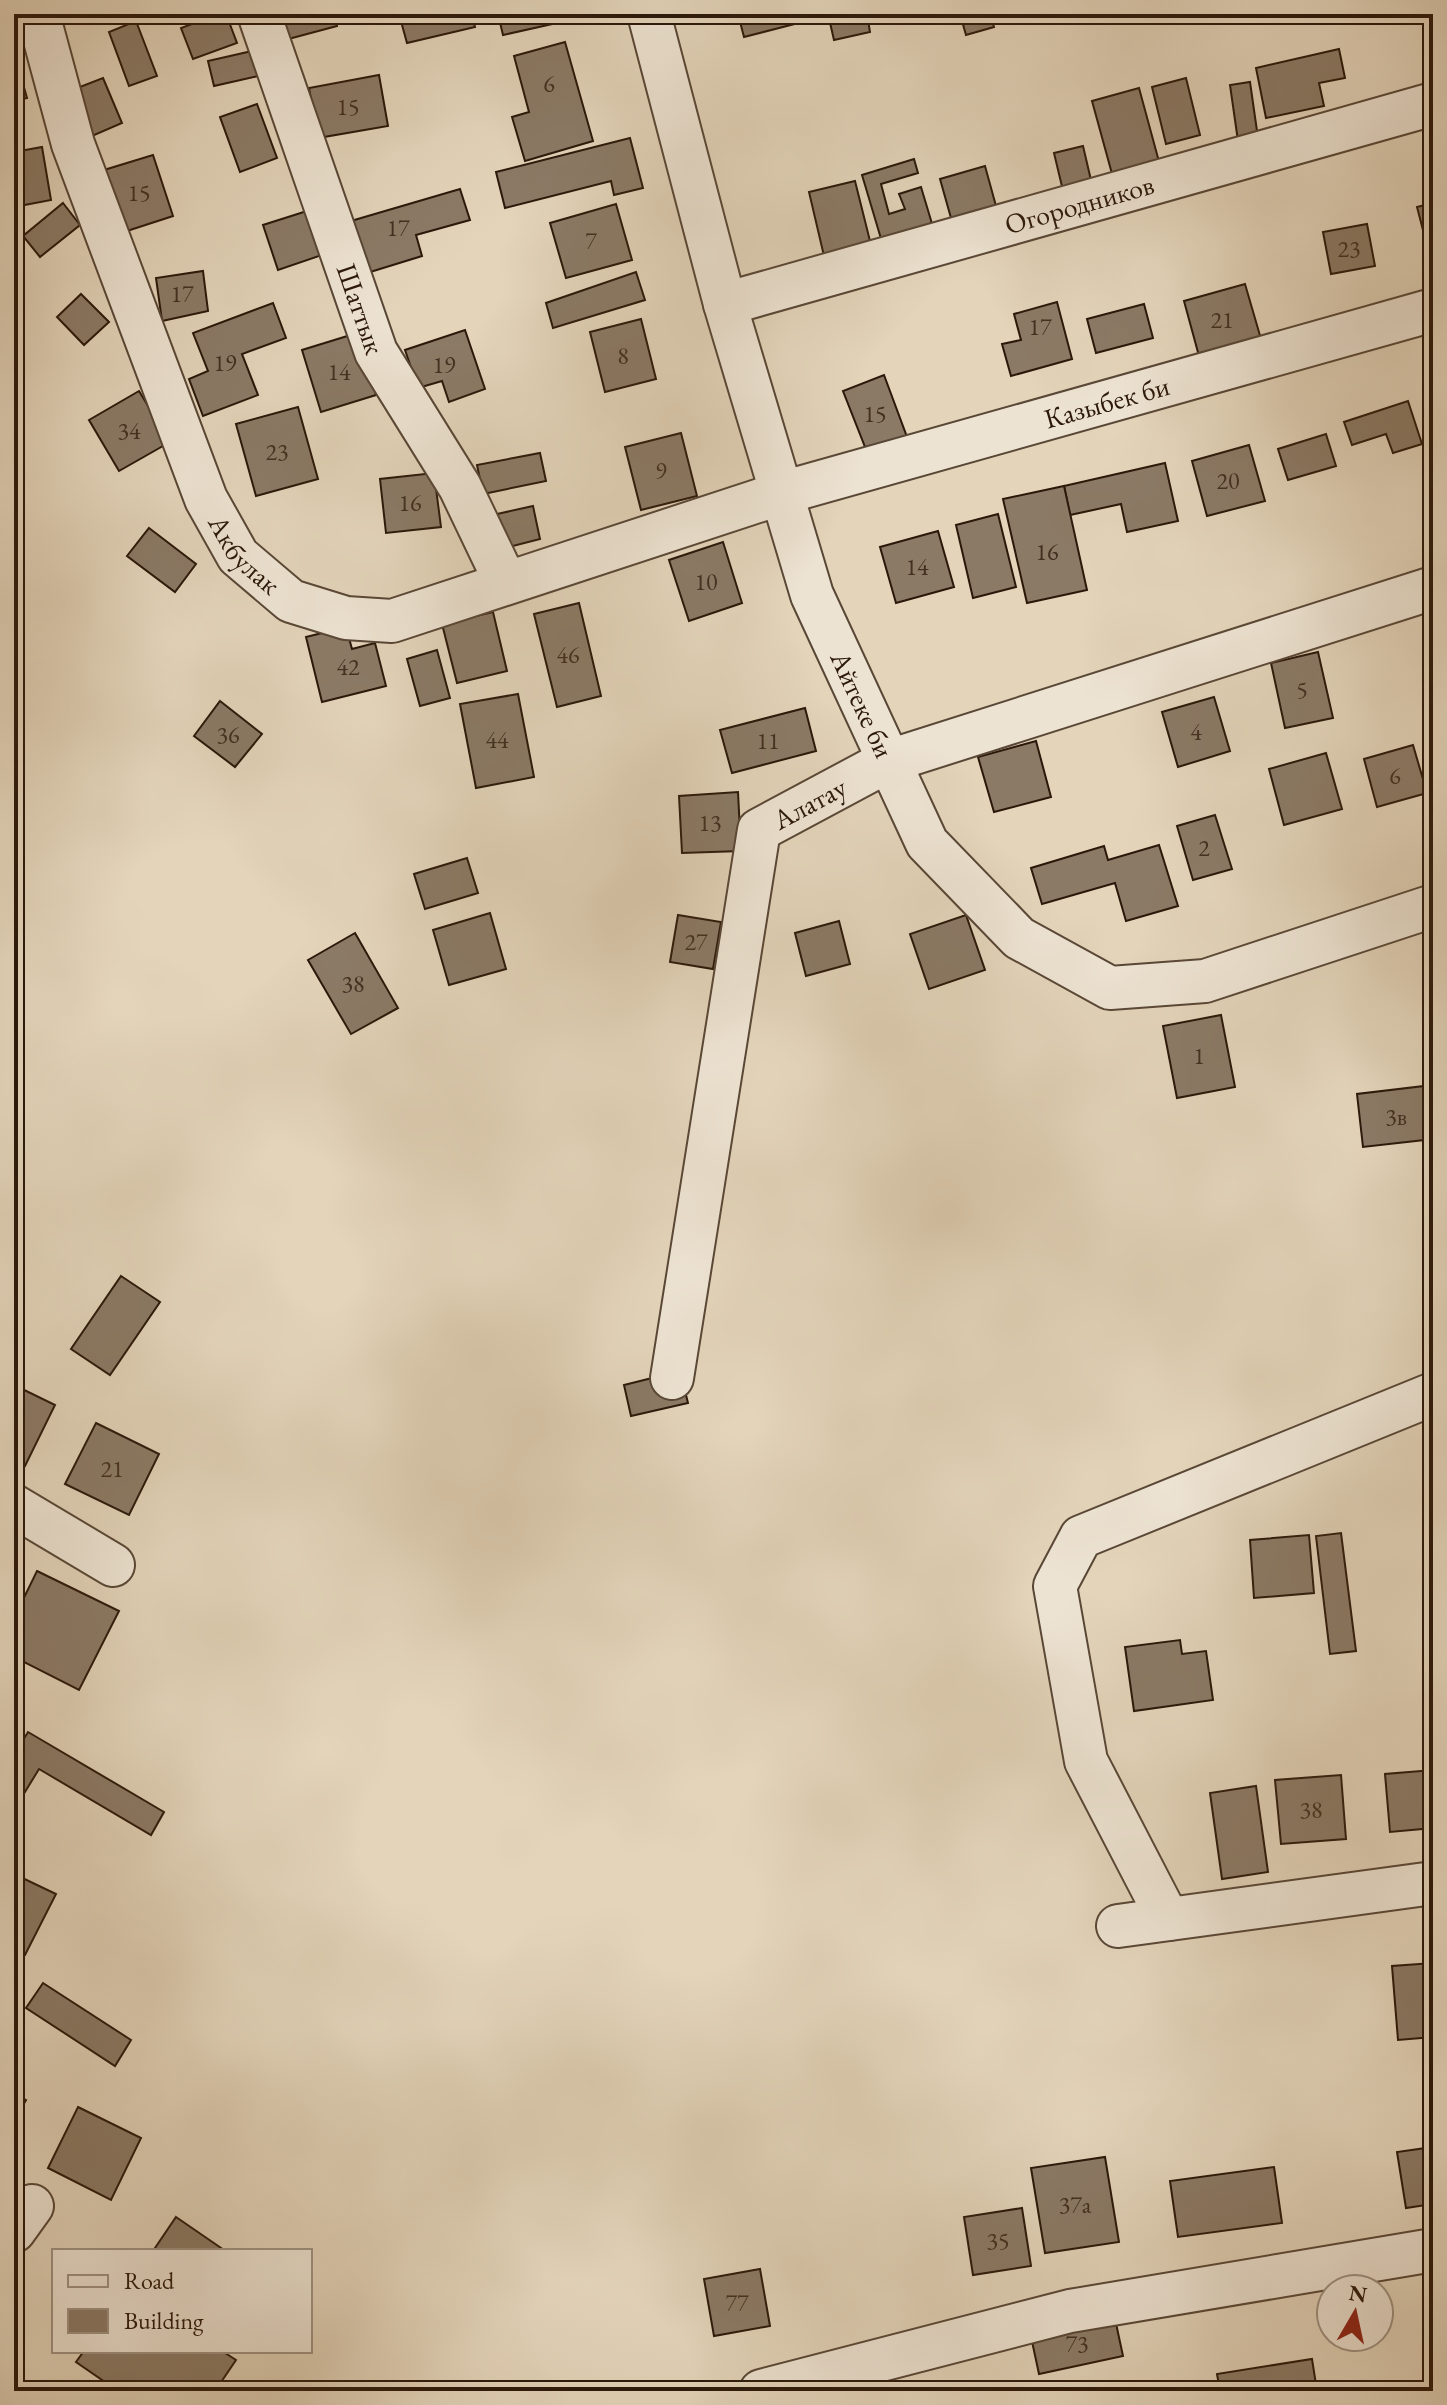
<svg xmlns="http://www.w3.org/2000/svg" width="1447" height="2405" viewBox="0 0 1447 2405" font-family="'EB Garamond',serif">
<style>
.building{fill:#8b7a66;stroke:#2b180a;stroke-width:2}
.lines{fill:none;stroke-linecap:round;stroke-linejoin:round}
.minor-casing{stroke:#594736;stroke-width:46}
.minor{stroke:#ede3d2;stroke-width:42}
.labels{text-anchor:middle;stroke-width:7;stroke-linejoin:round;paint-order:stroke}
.number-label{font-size:24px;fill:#433021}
.street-label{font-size:28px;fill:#2b180a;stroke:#ede3d2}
</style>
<rect width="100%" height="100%" fill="#e3d4ba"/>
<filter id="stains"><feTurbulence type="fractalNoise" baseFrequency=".0025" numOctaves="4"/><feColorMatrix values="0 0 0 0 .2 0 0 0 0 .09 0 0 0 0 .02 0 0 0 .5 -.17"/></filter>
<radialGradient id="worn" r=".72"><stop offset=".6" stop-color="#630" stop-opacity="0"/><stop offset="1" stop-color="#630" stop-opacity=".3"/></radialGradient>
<g class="building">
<polygon points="219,14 226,14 237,43 193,59 181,28"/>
<polygon points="274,14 334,14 337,26 281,41"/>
<polygon points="399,14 472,14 475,27 407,43"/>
<polygon points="498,14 584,14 584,17 503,35"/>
<polygon points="738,14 818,14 818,18 744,37"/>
<polygon points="828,14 867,14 870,32 834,40"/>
<polygon points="960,14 990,14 994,27 966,35"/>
<polygon points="136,21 157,76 129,86 109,32"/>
<polygon points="565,42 593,141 525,161 512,117 529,112 514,56"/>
<polygon points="1339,49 1345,78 1319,83 1324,106 1266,118 1256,68"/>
<polygon points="252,51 258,76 214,86 208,61"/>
<polygon points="18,66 27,98 14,101 14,67"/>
<polygon points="379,75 388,126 318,138 309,88"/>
<polygon points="103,78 122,123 92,136 72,90"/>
<polygon points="1186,78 1200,135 1166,144 1152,87"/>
<polygon points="1250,82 1259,145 1239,148 1230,85"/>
<polygon points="1139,88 1161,169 1114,181 1092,101"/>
<polygon points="257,104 277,158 240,172 220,117"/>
<polygon points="630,138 643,188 614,195 611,181 505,208 496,172"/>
<polygon points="1083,146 1094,193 1065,199 1054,153"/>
<polygon points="42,147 51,200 14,207 14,152"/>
<polygon points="153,155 173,216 124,232 104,170"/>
<polygon points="914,159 918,173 881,184 889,214 905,209 899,194 921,187 933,227 882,242 862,175"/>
<polygon points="985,166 996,206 951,218 940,179"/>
<polygon points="855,181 871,245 824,256 809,192"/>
<polygon points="460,189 470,220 416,235 422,256 367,273 351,221"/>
<polygon points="63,203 80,225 40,257 23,236"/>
<polygon points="1433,203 1433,265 1432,265 1417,207"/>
<polygon points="616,204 632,260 566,278 550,223"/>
<polygon points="310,210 325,254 278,270 263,225"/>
<polygon points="1367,224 1375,266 1331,274 1323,232"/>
<polygon points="203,271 208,311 162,321 156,278"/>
<polygon points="636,272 645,300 553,328 546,303"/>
<polygon points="1245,284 1261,339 1199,356 1184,301"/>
<polygon points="81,294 109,322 84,345 57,317"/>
<polygon points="1057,302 1072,359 1011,376 1002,344 1021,340 1014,314"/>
<polygon points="273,303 286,338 242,354 258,395 203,416 189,379 208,371 193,333"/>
<polygon points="1144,304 1153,338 1096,353 1087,319"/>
<polygon points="641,319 656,379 605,392 590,332"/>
<polygon points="465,330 485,389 449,402 442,381 418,388 405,350"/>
<polygon points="357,333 376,395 321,412 302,350"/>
<polygon points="884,375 907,437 867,452 843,391"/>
<polygon points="139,391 170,442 119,471 89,420"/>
<polygon points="1408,401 1422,444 1393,453 1386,434 1352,445 1344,422"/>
<polygon points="298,407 318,479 256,496 236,424"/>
<polygon points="681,433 697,496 641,510 625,447"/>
<polygon points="1326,434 1336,466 1288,480 1278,449"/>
<polygon points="1249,445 1265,501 1207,516 1192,461"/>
<polygon points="540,453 546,481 483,494 477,465"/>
<polygon points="1165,463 1178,521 1127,532 1121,504 1070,515 1064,486"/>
<polygon points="434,473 441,527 386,533 380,479"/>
<polygon points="1064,486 1087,590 1027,603 1003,499"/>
<polygon points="533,506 540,539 505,548 497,514"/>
<polygon points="998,514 1016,587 973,598 956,525"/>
<polygon points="149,528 196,564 175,592 127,556"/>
<polygon points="938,531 954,587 896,603 880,547"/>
<polygon points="723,542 742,603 689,621 669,560"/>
<polygon points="579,603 601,696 557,707 534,614"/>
<polygon points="493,612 507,671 457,683 442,624"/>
<polygon points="346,627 352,649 375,643 386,686 322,702 306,637"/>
<polygon points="437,650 450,698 420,706 407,659"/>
<polygon points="1318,652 1333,718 1285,728 1271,663"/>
<polygon points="518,694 534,777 476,788 460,704"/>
<polygon points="1214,697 1230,751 1178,767 1162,712"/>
<polygon points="220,701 262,734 235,767 194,736"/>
<polygon points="805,708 816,751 732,773 720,730"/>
<polygon points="1036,741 1051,797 994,812 978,757"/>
<polygon points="1413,745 1427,793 1377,807 1364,759"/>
<polygon points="1326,753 1342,809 1284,825 1269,769"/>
<polygon points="738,792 741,851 682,853 679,796"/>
<polygon points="1215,815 1232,869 1193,880 1177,826"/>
<polygon points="1159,845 1178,906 1126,921 1115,883 1042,904 1031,868 1104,846 1108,860"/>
<polygon points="467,858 478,893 425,909 414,874"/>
<polygon points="490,913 506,969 449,985 433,930"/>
<polygon points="678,915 721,922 713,969 670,962"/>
<polygon points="966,915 985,970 929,989 910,934"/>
<polygon points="839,921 850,964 806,976 795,933"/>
<polygon points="355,933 398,1008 351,1034 308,960"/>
<polygon points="1221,1015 1235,1087 1177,1098 1163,1026"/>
<polygon points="1433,1085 1433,1139 1363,1147 1357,1094"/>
<polygon points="121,1276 160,1302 110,1375 71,1349"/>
<polygon points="680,1371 688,1403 631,1416 624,1385"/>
<polygon points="14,1385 55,1405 25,1466 14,1461"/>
<polygon points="96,1423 159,1454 129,1515 65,1484"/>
<polygon points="1341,1533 1356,1651 1330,1654 1316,1536"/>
<polygon points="1309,1535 1314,1593 1254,1598 1250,1540"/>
<polygon points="37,1571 119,1611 79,1690 14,1657 14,1618"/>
<polygon points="1180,1640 1182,1654 1206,1651 1213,1700 1134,1711 1125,1647"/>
<polygon points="28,1732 164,1812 151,1835 39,1769 14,1810 14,1755"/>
<polygon points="1433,1770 1433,1828 1390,1832 1385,1774"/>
<polygon points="1341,1775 1346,1839 1281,1844 1275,1780"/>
<polygon points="1256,1786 1268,1872 1222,1879 1210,1793"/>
<polygon points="14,1874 56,1894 25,1955 14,1950"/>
<polygon points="1433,1963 1433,2037 1398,2040 1392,1966"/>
<polygon points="43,1983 131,2040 115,2066 26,2008"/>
<polygon points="14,2093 26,2100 14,2121"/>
<polygon points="78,2107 141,2138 111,2200 48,2168"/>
<polygon points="1433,2147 1433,2204 1406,2208 1397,2152"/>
<polygon points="1105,2157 1119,2242 1045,2253 1031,2168"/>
<polygon points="1274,2167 1282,2223 1178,2237 1170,2181"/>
<polygon points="1022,2208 1031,2266 973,2275 964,2217"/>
<polygon points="176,2217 224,2250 224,2251 153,2251"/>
<polygon points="760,2269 770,2326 714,2336 704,2279"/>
<polygon points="1114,2314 1123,2356 1039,2374 1030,2332"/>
<polygon points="84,2351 222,2351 236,2360 215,2391 118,2391 76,2362"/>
<polygon points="1312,2359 1317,2391 1220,2391 1217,2374"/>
</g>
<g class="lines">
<defs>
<g id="minor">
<path id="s1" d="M38 14 73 144 206 499 238 556 291 601 346 618 392 621 782 493 1433 310"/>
<path id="s2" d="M259 14 376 352 460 487 506 583"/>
<path id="s3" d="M649 14 725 304 812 595 927 843 1019 938 1110 988 1205 981 1433 906"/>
<path id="s4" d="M725 304 1433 104"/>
<path id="s5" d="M672 1378 759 830 886 762 1433 588"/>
<polyline points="14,1506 113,1565"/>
<polyline points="1168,1919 1086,1761 1055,1586 1081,1537 1433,1394"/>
<polyline points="1118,1926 1433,1883"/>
<polyline points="14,2231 32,2206"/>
<polyline points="761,2391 1070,2311 1433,2250"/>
</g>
</defs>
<use href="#minor" class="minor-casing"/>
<use href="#minor" class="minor"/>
</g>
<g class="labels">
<g class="number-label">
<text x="549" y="92">6</text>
<text x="348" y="115">15</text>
<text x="139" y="201">15</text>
<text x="398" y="236">17</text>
<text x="591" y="249">7</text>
<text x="1349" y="257">23</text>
<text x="182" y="302">17</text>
<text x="1222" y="328">21</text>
<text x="1040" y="335">17</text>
<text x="623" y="364">8</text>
<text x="225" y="371">19</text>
<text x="444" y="373">19</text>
<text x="339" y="380">14</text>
<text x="875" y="422">15</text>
<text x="129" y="439">34</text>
<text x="277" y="460">23</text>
<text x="661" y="479">9</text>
<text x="1228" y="489">20</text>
<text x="410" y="511">16</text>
<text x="1047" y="560">16</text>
<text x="917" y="575">14</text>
<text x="706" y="590">10</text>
<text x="568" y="663">46</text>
<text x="348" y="675">42</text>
<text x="1302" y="698">5</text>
<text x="1196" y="740">4</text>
<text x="228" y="743">36</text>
<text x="497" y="748">44</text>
<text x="768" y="749">11</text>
<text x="1395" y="784">6</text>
<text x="710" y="831">13</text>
<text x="1204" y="856">2</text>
<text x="696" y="950">27</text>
<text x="353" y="992">38</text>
<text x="1199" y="1064">1</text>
<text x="1396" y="1125">3в</text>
<text x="112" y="1477">21</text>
<text x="1311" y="1818">38</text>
<text x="1075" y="2213">37а</text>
<text x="998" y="2249">35</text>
<text x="737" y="2311">77</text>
<text x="1077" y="2352">73</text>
</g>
<g class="street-label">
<text dy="10" stroke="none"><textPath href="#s4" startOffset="368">Огородников</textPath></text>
<text dy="10" stroke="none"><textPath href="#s2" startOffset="312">Шаттык</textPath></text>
<text dy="10" stroke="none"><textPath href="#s1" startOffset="1500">Казыбек би</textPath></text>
<text dy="10" stroke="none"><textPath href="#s1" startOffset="582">Акбулак</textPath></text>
<text dy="10" stroke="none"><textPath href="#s3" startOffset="724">Айтеке би</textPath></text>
<text dy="10" stroke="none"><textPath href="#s5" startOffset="612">Алатау</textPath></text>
</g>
</g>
<rect width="1447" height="2405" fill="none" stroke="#e3d4ba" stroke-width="48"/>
<rect x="16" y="16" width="1415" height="2373" fill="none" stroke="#2b180a" stroke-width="4"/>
<rect x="24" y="24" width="1399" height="2357" fill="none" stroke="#2b180a" stroke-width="2"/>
<rect x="52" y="2249" width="260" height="104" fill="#ede3d2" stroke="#9f9282" stroke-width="2"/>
<rect x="68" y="2275" width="40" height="12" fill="#ede3d2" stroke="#9f9282" stroke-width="2"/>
<text x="124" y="2289" font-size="24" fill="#2b180a">Road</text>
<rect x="68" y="2309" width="40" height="24" fill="#8b7a66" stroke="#9f9282" stroke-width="2"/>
<text x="124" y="2329" font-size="24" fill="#2b180a">Building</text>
<g transform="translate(1355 2313) rotate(9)"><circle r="38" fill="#ede3d2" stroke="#9f9282" stroke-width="2"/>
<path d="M0-6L14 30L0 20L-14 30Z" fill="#8f2418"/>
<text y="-12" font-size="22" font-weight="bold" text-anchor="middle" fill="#2b180a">N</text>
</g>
<rect width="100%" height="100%" filter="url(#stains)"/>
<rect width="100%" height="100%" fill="url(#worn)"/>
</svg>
